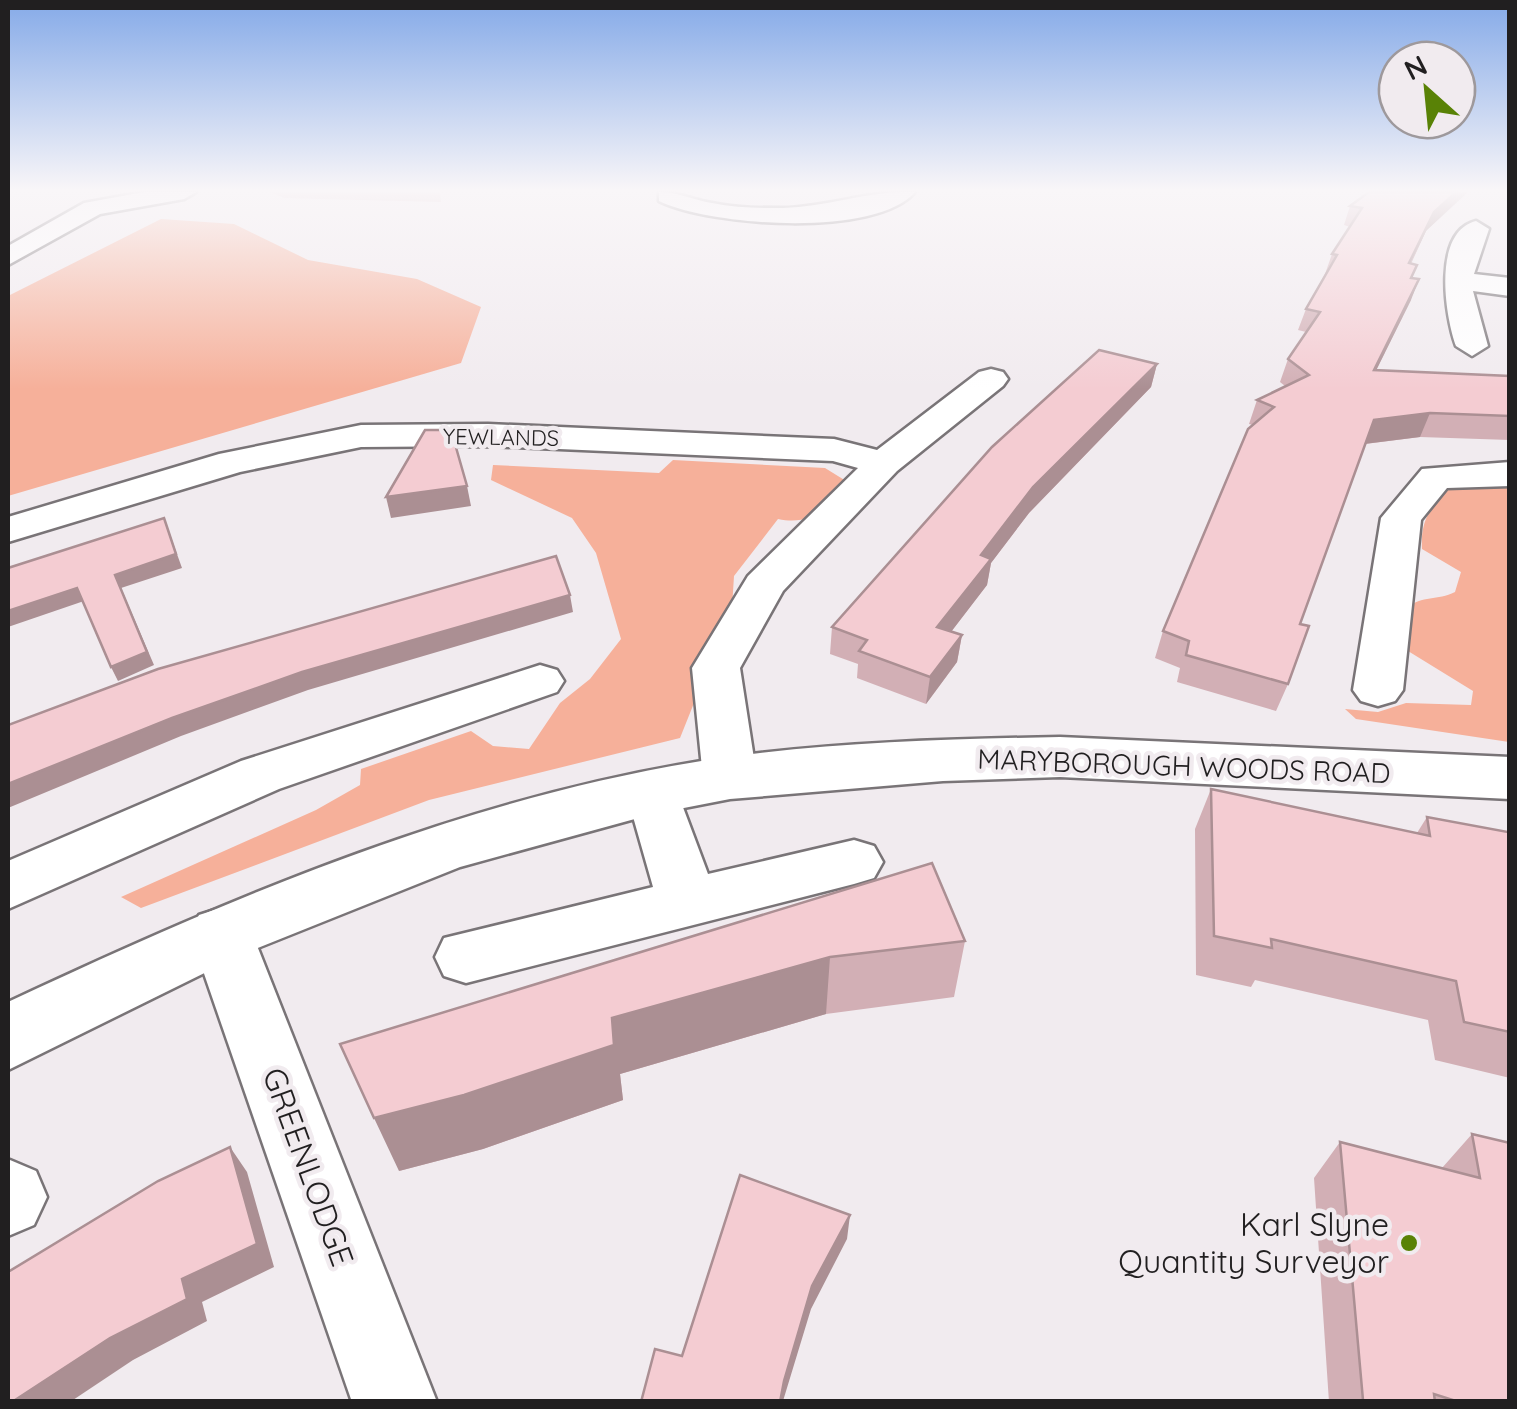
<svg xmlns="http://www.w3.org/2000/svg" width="1517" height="1409" viewBox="0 0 1517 1409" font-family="Quicksand,sans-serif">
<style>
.green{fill:#f6b09a}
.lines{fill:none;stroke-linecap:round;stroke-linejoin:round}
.minor-casing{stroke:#797477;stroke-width:5}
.tertiary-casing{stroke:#797477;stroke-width:5}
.minor{fill:#fff;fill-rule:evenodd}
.tertiary{fill:#fff;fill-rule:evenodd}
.wall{fill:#d2afb5}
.shaded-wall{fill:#ab8f93}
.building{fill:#f4ccd2;stroke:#ab8f93;stroke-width:2.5}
.poi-dot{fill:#598206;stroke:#f1ebef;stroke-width:4}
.labels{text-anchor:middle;stroke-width:9;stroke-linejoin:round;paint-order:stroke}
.far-street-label{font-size:22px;fill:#211f20;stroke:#f1ebef}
.street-label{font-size:28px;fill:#211f20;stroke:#f1ebef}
.near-street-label{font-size:32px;fill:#211f20;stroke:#f1ebef}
.near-poi-label{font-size:32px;fill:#211f20;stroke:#f1ebef;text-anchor:end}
</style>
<rect width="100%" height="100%" fill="#f1ebef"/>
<g class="green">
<polygon points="161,219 234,224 308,260 417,279 481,307 461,363 8,496 8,296"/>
<path d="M673 460 825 468 846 481C828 508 812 526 778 519L734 576 732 608 680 738 429 800 141 908 121 897 316 810 360 785 361 769 471 731 493 746 529 749 560 703 590 679 621 639 596 553 572 518 491 480 493 465 659 473Z"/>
<path d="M1455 484 1509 485V742L1356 719 1345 709 1378 712 1406 703 1471 705 1473 691 1408 651 1406 608C1423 595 1437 601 1455 592L1461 572 1422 549C1420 519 1432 503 1455 484Z"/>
</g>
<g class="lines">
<defs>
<g id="minor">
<polygon points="144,192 196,192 184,199 100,214 8,265 8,246 84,203"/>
<path d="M659 192C679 192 693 200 712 203 735 208 759 208 783 208 828 207 871 190 915 192 876 238 710 226 659 201Z"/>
<path d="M1476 221 1489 229 1474 274 1510 278V296L1473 291 1488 346 1472 356 1456 346C1445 316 1432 232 1476 221Z"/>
<polygon points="991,369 1003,372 1008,379 1003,386 897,471 783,591 740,668 757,778 749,792 730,797 711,792 703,778 692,668 748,576 858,468 833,461 488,446 361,447 240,472 8,542 8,517 219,454 361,425 488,424 834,439 877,450 979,372"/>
<polygon points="1510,462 1510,486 1447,488 1421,520 1403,690 1395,701 1378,706 1361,701 1353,690 1381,518 1422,469"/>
<polygon points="540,665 557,670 564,681 557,692 279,789 8,909 8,861 241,761"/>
<polygon points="653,772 672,778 708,874 854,840 874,846 883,862 874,878 854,884 466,983 444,976 435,957 444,938 653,887 626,792 634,778"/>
<polygon points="221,908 243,915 252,933 437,1402 352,1402 190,933 199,915"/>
<polygon points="10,1160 36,1171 47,1197 34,1225 8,1236"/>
</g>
<path id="tertiary" d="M1060 737 1510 757V799L1060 777 943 781 730 799 653 814 460 867 245 953 8 1070V1002C237 895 475 793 728 757 837 742 950 739 1060 737Z"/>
</defs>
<use href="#minor" class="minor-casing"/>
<use href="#tertiary" class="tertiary-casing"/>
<use href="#minor" class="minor"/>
<use href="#tertiary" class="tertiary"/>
</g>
<g class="wall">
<polygon points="270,192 440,192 441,202 284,198"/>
<polygon points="1369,192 1426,231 1411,264 1411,300 1376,370 1510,376 1510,440 1420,437 1365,444 1300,624 1288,684 1276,711 1177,682 1180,668 1155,658 1163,631 1253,425 1249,424 1257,400 1285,386 1280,382 1288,359 1306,332 1298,330 1306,309 1325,274 1332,254 1350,227 1344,225 1350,206"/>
<polygon points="1157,364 1151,387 1029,513 991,563 987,585 951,632 962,635 957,662 926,704 857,678 858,664 830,654 832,627"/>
<polygon points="1211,789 1417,833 1427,817 1510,838 1510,1078 1435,1060 1428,1020 1255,980 1251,987 1196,975 1195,829"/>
<polygon points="932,863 965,941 954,997 826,1014 620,1074 623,1100 483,1149 399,1171"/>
<polygon points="1472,1134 1510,1143 1510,1402 1329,1402 1314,1178 1340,1142 1442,1168"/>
</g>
<g class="shaded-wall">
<polygon points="1456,192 1468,192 1426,231 1401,284 1434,212"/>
<polygon points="1419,279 1411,300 1365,393 1374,370"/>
<polygon points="1157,364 1151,387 1029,513 991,563 987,585 934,654 937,627 981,555 1033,487"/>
<polygon points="1430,413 1420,437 1364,444 1374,420"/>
<polygon points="467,486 471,506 391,518 386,497"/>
<polygon points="164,518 182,568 121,588 154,665 118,681 111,667 115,575"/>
<polygon points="77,588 84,601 8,627 8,611"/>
<polygon points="570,595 573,612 308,690 181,736 8,808 8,784 172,718 302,672"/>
<polygon points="962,635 957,662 926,704 930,677"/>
<polygon points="830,957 826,1014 620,1074 623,1100 483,1149 399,1171 374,1118 612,1018"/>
<polygon points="230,1147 247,1172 274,1267 202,1302 207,1321 133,1360 70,1402 12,1402 182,1279"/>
<polygon points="850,1215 847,1239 811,1309 783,1401 780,1402 784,1381 812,1286"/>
</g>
<g class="building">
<polygon points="1369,192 1456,192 1434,212 1409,263 1417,265 1411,278 1419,279 1374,370 1510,376 1510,416 1430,413 1374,420 1300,624 1309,626 1288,684 1186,655 1189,641 1163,631 1248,429 1274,407 1257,400 1309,375 1288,359 1320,312 1306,309 1337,255 1332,254 1362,208 1350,206"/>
<polygon points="1099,350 1157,364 1033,487 981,555 991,559 937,627 962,635 930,677 859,651 867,640 832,627 992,447"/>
<polygon points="425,430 451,430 467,486 386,497"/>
<polygon points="164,518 176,554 115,575 147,652 111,667 77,588 8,611 8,568"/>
<polygon points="556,556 570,595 302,672 172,718 8,784 8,725 158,669"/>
<polygon points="1211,789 1430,836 1427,817 1508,832 1510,838 1510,1032 1464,1022 1456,981 1271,939 1272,948 1214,936"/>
<polygon points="932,863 965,941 830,957 612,1018 614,1045 464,1095 374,1118 340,1044"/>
<polygon points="1472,1134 1510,1143 1510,1402 1459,1402 1434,1394 1435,1402 1370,1402 1363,1400 1340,1142 1480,1178"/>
<polygon points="230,1147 257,1244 182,1279 187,1299 110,1338 12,1402 8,1402 8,1272 158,1181"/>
<polygon points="740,1175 850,1215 812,1286 784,1381 780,1402 641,1402 655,1349 682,1356"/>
</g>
<linearGradient id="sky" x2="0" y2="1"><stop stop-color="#85aae8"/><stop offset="0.49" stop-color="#f9f6f8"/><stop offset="1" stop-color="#f9f6f8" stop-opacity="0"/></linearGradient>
<rect width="1517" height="389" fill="url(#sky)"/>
<circle class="poi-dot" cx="1409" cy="1243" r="10"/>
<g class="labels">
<g class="far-street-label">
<text transform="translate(501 437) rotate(1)" y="8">YEWLANDS</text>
</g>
<g class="street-label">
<text transform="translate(1184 766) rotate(2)" y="10">MARYBOROUGH WOODS ROAD</text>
</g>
<g class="near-street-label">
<text transform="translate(308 1167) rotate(70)" y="11">GREENLODGE</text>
</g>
<g class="near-poi-label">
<text x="1389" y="1236">Karl Slyne<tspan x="1389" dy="37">Quantity Surveyor</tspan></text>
</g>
</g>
<rect width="1517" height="1409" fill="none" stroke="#211f20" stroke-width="20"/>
<g transform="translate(1427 90) rotate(333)"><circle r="48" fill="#f1ebef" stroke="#9e999c" stroke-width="2.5"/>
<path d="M0-8L18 38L0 25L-18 38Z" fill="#598206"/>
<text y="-15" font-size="28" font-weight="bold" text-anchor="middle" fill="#211f20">N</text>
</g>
</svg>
